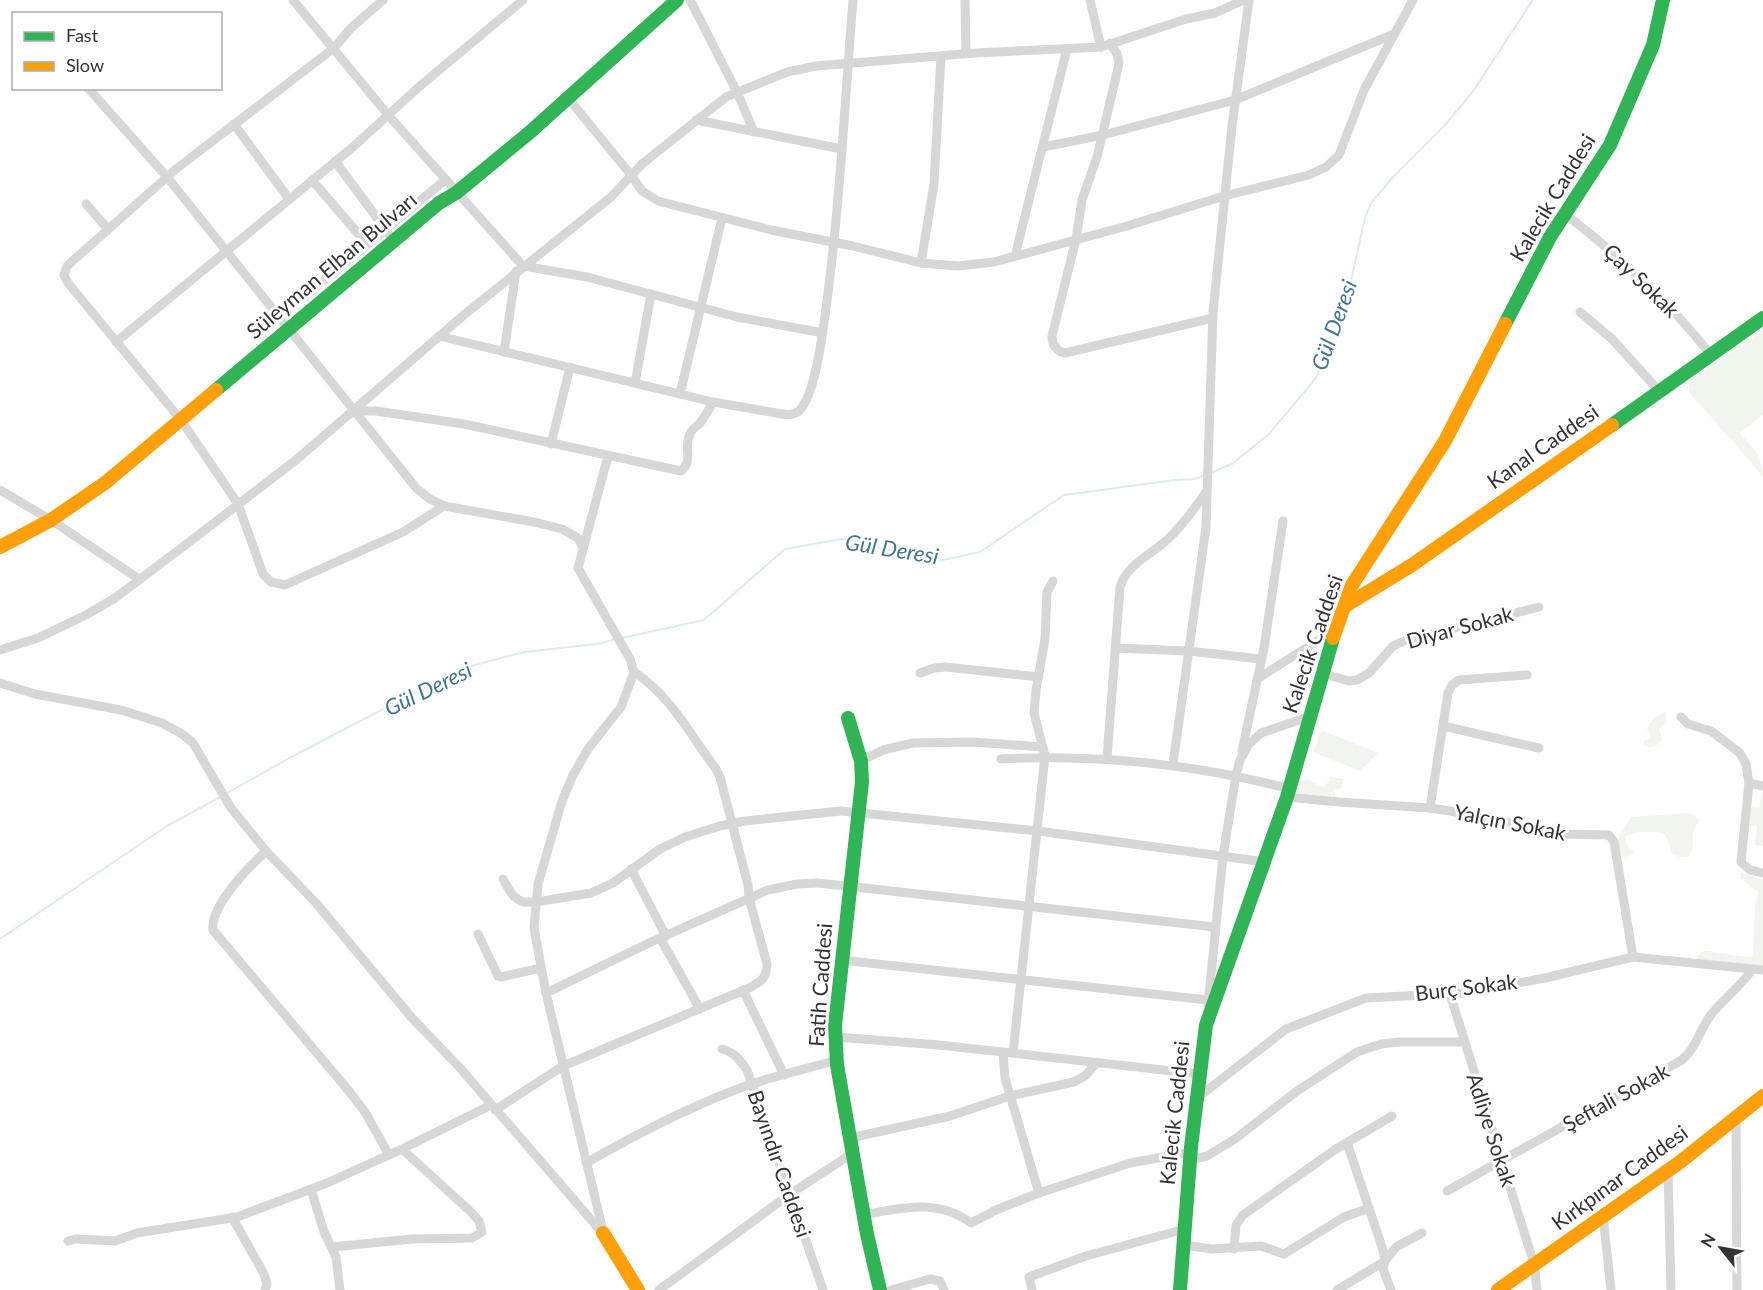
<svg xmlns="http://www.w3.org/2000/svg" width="1763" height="1290" viewBox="0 0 1763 1290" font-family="Lato,sans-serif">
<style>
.green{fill:#f1f5ed}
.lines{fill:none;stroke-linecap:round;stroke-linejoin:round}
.stream{stroke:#ddebf3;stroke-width:2}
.street{stroke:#d7d7d7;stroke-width:9}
.fast{stroke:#30b455;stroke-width:14}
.slow{stroke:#ff9f0a;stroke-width:14}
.labels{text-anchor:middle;stroke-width:6;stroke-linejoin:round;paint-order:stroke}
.street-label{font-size:21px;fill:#333;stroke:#fff}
.water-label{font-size:22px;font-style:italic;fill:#3f7597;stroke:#fff}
</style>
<rect width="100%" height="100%" fill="#fff"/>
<g class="green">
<path d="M1763 330V415L1739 433C1754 448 1763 455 1763 477L1731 439 1730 440C1717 422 1703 409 1689 392L1690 386 1687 382Z"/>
<path d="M1666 711V723L1659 729 1662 739C1658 746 1653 749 1645 746L1643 744 1645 740 1652 738 1647 729 1652 720Z"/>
<polygon points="1321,730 1378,753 1360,771 1313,752"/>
<polygon points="1330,777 1344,779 1341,788 1335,790 1335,797 1296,793 1299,781 1310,780 1311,782 1325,787"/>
<polygon points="1763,789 1763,846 1755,845 1757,826 1747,825 1749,806 1759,808"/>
<path d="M1687 813 1695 815 1699 822C1687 834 1699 842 1688 857H1679L1671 852 1669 843 1665 834C1652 831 1636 830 1625 837L1628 848 1633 849 1634 855 1623 857C1612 840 1621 832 1631 817Z"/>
<path d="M1741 872 1763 880V967L1706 960 1698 959 1697 956 1703 951C1716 951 1744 959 1753 956L1755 904 1759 893 1740 878Z"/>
</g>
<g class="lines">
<g class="stream">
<polyline points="1210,473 1232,464 1269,434 1316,378 1351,281 1365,218 1371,203 1394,176 1444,126 1471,94 1533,0"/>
<polyline points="622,638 704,620 785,549 842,539 938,561 980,552 1064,495 1175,480 1195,479 1205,475"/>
<polyline points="227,793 295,755 460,669 524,652 597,644 616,639"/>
<polyline points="0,939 167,826 222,796"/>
</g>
<g class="street">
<polyline points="293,0 389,116 523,266 587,277 737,317 823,333"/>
<polyline points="383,0 351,28 334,48 176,169 67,266 64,275 68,283 181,420 238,504 263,574 271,582 285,585 403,532 444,506"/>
<polyline points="690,0 737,92 754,132"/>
<polyline points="965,0 966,54"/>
<polyline points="1090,0 1101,47"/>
<path d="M1110 43 1117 54 1119 63 1115 81 1097 157 1082 200 1076 239 1052 336C1052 345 1056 351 1065 353L1213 318"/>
<polyline points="88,88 167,177 417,489 430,499 444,506 534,522 562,529 578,538 583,547"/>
<polyline points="568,98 631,175 642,191 658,201 771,230 853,246 921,263 958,266 994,262 1127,226 1224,196 1309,175 1326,167 1339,155 1364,90 1413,0"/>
<polyline points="696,120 842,149"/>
<polyline points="234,124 289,199"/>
<polyline points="1043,147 1103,135 1235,100 1394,34"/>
<polyline points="335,161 394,241"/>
<polyline points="312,180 367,244"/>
<polyline points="86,204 108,229"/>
<path d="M1565 214C1621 257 1666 299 1711 355"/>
<polyline points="1015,256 1067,49"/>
<polyline points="921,263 934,184 941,56"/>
<polyline points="303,298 445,180"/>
<polyline points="1580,312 1613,340 1659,391"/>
<path d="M439 336 713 402 782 414C788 415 794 415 799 411 817 392 823 327 827 301 840 201 845 100 853 0"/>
<polyline points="116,342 353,147 420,86 523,0"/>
<polyline points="504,352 516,271"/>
<polyline points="635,383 651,294"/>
<polyline points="680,394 722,218"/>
<path d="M354 411H376L464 424 681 471C694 460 683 448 690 434 692 429 696 427 700 423 705 417 709 409 713 402"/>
<polyline points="551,444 570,367"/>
<polyline points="0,490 51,520 139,579"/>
<polyline points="1115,648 1189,651 1261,659"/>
<polyline points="0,650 38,638 86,615 115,598 184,546 296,460 465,314 611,197 642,164 726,97 787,72 816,66 975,53 1101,47 1186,19 1215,13 1244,0"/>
<polyline points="920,673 934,668 946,667 1039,677"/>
<polyline points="1324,674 1349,681 1357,680 1369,673 1393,646 1404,641 1539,607"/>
<polyline points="1257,679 1336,629"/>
<polyline points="0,683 35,694 121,710 162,723 182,734 193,743 231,808 266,851 316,903 412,1018 461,1069 606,1237"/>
<polyline points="1681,717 1688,724 1711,731 1740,753 1746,764 1749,783 1763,786"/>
<polyline points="1443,726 1539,748"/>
<polyline points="1242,751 1264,648 1283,521"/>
<path d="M1107 758 1120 587C1127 564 1151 555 1168 539 1183 525 1195 508 1206 492"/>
<path d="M1001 759C1099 754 1195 764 1290 789"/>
<polyline points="861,761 883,750 913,743 973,742 1043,747"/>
<polyline points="1173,764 1206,527 1213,312 1232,126 1249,0"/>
<polyline points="1749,783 1741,862 1750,870 1763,873"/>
<polyline points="1287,797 1339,802 1430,808 1483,816 1556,834 1609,835 1614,842 1633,957"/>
<polyline points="1430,808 1448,693 1452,685 1459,680 1527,675"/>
<path d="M266 851C249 867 210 906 213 930L349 1091 365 1112 389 1155"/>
<polyline points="631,869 666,936"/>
<path d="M503 879C509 889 512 898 523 902H536L591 893 613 883 660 849 685 837 720 826 744 821 841 811 1038 831 1265 862"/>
<polyline points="478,934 498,976 501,977 541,968"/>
<polyline points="660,938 700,1009"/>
<polyline points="841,960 1208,1000"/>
<polyline points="743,990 784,1075"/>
<polyline points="546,993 651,942 768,890 797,884 817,883 837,885 1215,927"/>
<polyline points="1450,994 1534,1264 1537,1290"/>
<polyline points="1208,1005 1223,856 1236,775 1240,760 1249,744 1261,733 1311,716"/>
<polyline points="836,1037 939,1045 1199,1074"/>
<path d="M722 1049C734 1052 740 1060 747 1070L823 1290"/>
<polyline points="1003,1052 1005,1078 1039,1193 1130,1163 1191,1152"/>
<polyline points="1013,1053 1045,756 1034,713 1036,690 1045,639 1047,592 1053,581"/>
<polyline points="1196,1099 1286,1029 1366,998 1463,993 1545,978 1633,957 1763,970"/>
<path d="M495 1110 563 1066 749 988C761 982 767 978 767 964L749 898 748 885 720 777 716 769C691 736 670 695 634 672"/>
<polyline points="1736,1118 1737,1290"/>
<polyline points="850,1138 950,1116 1010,1096 1074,1082 1086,1075 1097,1062"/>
<polyline points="1347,1143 1383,1250 1385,1261 1383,1269 1391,1290"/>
<polyline points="1190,1160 1207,1156 1235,1139 1297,1091 1357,1052 1381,1044 1400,1042 1464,1042"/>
<path d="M586 1163C635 1135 683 1110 735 1090 768 1077 803 1070 837 1060"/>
<polyline points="1668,1170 1671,1290"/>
<polyline points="311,1189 324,1232 336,1257 340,1290"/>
<path d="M1447 1191 1682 1060C1696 1048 1700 1030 1710 1016 1723 999 1740 987 1752 970"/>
<path d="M863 1215C900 1208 938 1198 971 1223L996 1210 1039 1193"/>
<polyline points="1603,1216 1611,1290"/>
<polyline points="232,1217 264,1274 267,1284 265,1290"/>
<polyline points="603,1231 546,993 534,928 538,884 562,801 573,775 588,749 621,707 634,672 630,659 578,568 608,456"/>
<polyline points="68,1241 75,1239 115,1241 137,1233 237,1217 327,1183 402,1149 491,1105"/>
<polyline points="1184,1245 1212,1249 1261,1246 1284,1254 1344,1217 1369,1208"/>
<polyline points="332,1247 412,1239 472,1238 482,1232 479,1221 471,1212 402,1149"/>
<polyline points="1234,1249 1236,1225 1243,1215 1336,1149 1392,1116"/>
<polyline points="659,1290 790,1194 853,1153"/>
<polyline points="891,1290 930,1279 940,1281 944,1290"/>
<polyline points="1032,1290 1029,1277 1086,1256 1185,1229"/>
<polyline points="1337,1290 1385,1261 1396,1247 1422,1233"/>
</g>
<g class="fast">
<polyline points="1505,324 1550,237 1610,145 1653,45 1663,0"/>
<polyline points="216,390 439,203 456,193 529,133 677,0"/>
<polyline points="1612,425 1763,318"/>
<polyline points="848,718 861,761 862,782 835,1025 837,1065 867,1234 880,1290"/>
<polyline points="1180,1290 1191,1147 1206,1025 1287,797 1333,638"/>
</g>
<g class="slow">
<polyline points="0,547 51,520 105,483 216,390"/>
<polyline points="1345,606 1412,565 1612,425"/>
<polyline points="1333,638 1352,585 1445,441 1505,324"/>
<polyline points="603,1233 638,1290"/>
<polyline points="1498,1290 1680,1162 1763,1096"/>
</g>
</g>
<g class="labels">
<g class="street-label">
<text transform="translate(1553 198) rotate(-59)" y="7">Kalecik Caddesi</text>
<text transform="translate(332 266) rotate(-40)" y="7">Süleyman Elban Bulvarı</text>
<text transform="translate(1641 281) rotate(44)" y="7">Çay Sokak</text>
<text transform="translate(1543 447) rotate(-35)" y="7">Kanal Caddesi</text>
<text transform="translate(1460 628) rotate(-15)" y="7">Diyar Sokak</text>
<text transform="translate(1313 644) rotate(-71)" y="7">Kalecik Caddesi</text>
<text transform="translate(1510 823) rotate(11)" y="7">Yalçın Sokak</text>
<text transform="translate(821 985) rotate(-86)" y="7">Fatih Caddesi</text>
<text transform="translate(1466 988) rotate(-7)" y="7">Burç Sokak</text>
<text transform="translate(1616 1098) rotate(-29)" y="7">Şeftali Sokak</text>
<text transform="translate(1175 1113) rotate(-84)" y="7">Kalecik Caddesi</text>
<text transform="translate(1491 1130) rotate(72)" y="7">Adliye Sokak</text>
<text transform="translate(779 1164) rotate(71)" y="7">Bayındır Caddesi</text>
<text transform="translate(1620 1178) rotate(-36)" y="7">Kırkpınar Caddesi</text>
</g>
<g class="water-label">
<text transform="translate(1334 325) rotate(-70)" y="8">Gül Deresi</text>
<text transform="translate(892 549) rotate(9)" y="8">Gül Deresi</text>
<text transform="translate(428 689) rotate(-26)" y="8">Gül Deresi</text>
</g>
</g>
<rect x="12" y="12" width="210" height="78" fill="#ffffff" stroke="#adadad" stroke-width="1.5"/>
<rect x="24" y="32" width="30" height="9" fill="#30b455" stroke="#adadad" stroke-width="1.5"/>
<text x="66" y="42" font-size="18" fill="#333333">Fast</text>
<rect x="24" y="62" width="30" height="9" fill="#ff9f0a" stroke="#adadad" stroke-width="1.5"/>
<text x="66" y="72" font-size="18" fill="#333333">Slow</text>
<g transform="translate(1721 1248) rotate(301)" stroke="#ffffff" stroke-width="4.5" paint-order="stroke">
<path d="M0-4.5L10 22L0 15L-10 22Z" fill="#333333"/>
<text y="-9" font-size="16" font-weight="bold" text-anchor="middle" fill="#333333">N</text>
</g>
</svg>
